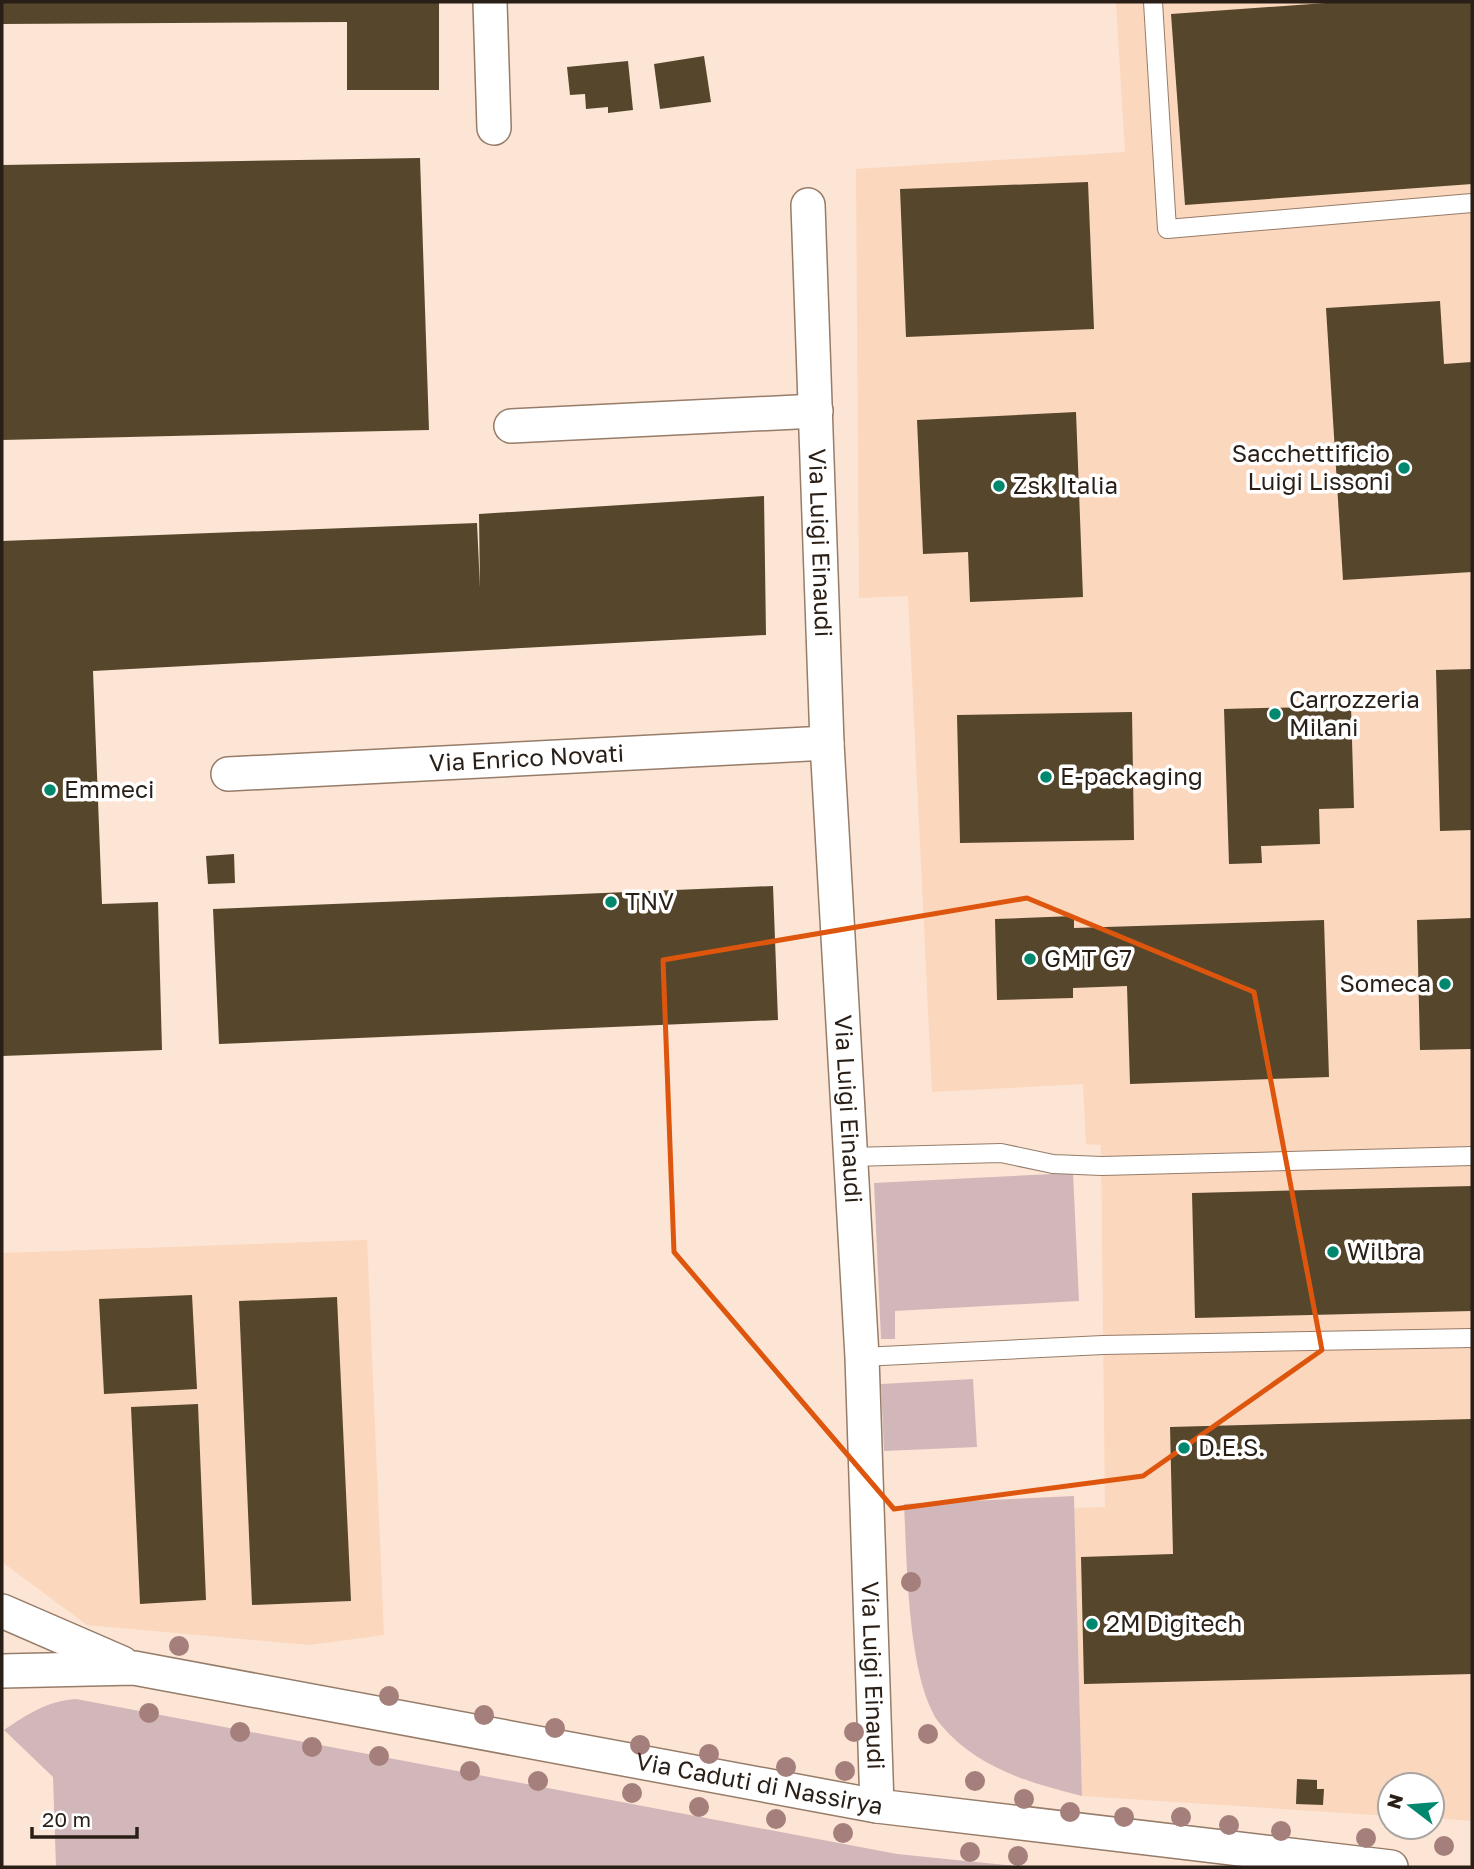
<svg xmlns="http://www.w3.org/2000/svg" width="1474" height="1869" viewBox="0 0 1474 1869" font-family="'Golos Text',sans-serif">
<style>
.built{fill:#fbd7be}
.green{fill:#d1b7ba}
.building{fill:#56472c}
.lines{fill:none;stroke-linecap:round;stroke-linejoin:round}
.lane-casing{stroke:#967c69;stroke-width:20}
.street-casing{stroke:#967c69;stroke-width:36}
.lane{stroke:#fff;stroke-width:18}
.street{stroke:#fff;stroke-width:33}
.tree{fill:#a57f7b}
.marked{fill:none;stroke:#de560d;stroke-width:5;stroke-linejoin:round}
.poi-dot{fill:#00886e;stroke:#fff;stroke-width:2.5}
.labels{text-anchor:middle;stroke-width:7;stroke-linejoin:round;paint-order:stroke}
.poi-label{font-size:24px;fill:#291f17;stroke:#fff;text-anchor:start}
.street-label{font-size:24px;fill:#291f17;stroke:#fff}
</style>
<rect width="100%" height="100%" fill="#fce5d4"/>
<g class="built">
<polygon points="1116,2 1472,2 1472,1821 1432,1818 1432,1785 1390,1785 1390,1816 1082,1796 1074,1508 1105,1507 1101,1145 1086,1144 1083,1084 932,1092 908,596 859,598 856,169 1125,152"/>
<polygon points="367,1240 384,1635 309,1645 87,1625 2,1562 2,1253"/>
</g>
<g class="green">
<polygon points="1073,1173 1079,1301 895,1311 895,1339 881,1339 874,1183"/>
<polygon points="973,1379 977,1447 884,1451 881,1384"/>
<path d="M1074 1496 1082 1796C1030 1783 977 1768 941 1725 907 1684 907 1558 904 1504Z"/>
<path d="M76 1699 897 1854 1025 1867H56L53 1777 4 1730C28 1714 47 1701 76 1699Z"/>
</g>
<g class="building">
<polygon points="2,2 439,2 439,90 347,90 347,22 2,24"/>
<polygon points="1340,2 1472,2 1472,184 1185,205 1171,14"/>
<polygon points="704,56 711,102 660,109 654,64"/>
<polygon points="628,61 633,110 608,113 608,107 586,109 585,94 570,95 567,67"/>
<polygon points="420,158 429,430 2,440 2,165"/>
<polygon points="1088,182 1094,329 906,337 900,189"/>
<polygon points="1440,301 1444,364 1472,362 1472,572 1343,580 1326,308"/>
<polygon points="1076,412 1083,597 970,602 968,552 923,554 917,420"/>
<polygon points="764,496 766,635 93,671 102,904 158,902 162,1050 2,1056 2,541 477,523 480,588 479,514"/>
<polygon points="1472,669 1472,830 1440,831 1436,670"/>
<polygon points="1351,706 1354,808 1319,809 1320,844 1261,846 1262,863 1229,864 1224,709"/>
<polygon points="1132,712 1134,840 960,843 957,715"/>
<polygon points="234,854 235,883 208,884 206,856"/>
<polygon points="773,886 778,1020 219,1044 213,909"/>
<polygon points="1074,916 1074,928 1324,920 1329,1077 1130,1084 1127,986 1073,988 1073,998 997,1000 995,919"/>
<polygon points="1472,918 1472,1049 1420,1050 1417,920"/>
<polygon points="1472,1186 1472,1311 1195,1318 1192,1193"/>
<polygon points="192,1295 197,1389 104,1394 99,1299"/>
<polygon points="337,1297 351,1601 252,1605 239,1301"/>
<polygon points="198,1404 206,1600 140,1604 131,1407"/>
<polygon points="1472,1419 1472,1674 1084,1684 1081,1557 1173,1554 1170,1427"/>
<polygon points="1297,1779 1317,1780 1317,1789 1324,1789 1323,1805 1296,1804"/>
</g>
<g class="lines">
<defs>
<g id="lane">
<polyline points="1153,2 1167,229 1472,203"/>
<polyline points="851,1157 1001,1153 1053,1164 1102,1166 1472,1156"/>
<polyline points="862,1357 1103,1345 1472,1338"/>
</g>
<g id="street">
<polyline points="490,2 494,128"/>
<path id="s1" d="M808 205 827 743 862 1357 877 1806"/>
<polyline points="511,426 816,411"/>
<path id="s2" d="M228 774 827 743"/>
<polyline points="2,1611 122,1663"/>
<path id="s3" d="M2 1671 134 1668 877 1806 1391 1867"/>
</g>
</defs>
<use href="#lane" class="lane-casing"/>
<use href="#street" class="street-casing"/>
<use href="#lane" class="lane"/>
<use href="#street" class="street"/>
</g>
<g class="tree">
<circle cx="911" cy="1582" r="10"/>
<circle cx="179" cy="1646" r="10"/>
<circle cx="389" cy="1696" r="10"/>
<circle cx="149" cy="1713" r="10"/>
<circle cx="484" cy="1715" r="10"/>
<circle cx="555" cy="1728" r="10"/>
<circle cx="240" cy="1732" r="10"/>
<circle cx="854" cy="1732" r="10"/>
<circle cx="928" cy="1734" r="10"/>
<circle cx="640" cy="1745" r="10"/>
<circle cx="312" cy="1747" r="10"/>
<circle cx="709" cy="1754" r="10"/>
<circle cx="379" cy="1756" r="10"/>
<circle cx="786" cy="1767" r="10"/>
<circle cx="470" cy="1771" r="10"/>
<circle cx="845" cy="1771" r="10"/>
<circle cx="538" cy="1781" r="10"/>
<circle cx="975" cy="1781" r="10"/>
<circle cx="632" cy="1793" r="10"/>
<circle cx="1024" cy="1799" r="10"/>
<circle cx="699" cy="1807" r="10"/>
<circle cx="1070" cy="1812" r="10"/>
<circle cx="1124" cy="1817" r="10"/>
<circle cx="1181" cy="1817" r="10"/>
<circle cx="776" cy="1819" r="10"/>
<circle cx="1229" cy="1825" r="10"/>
<circle cx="1281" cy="1831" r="10"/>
<circle cx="843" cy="1833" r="10"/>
<circle cx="1366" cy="1838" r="10"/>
<circle cx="1444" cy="1846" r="10"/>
<circle cx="970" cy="1852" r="10"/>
<circle cx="1018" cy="1856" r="10"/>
</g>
<path class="marked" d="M1027 898 1254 992 1322 1350 1143 1476 894 1509 674 1252 663 960Z"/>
<g class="poi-dot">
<circle cx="1404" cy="468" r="7"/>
<circle cx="999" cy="486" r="7"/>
<circle cx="1275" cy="714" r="7"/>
<circle cx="1046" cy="777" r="7"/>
<circle cx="50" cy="790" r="7"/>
<circle cx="611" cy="902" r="7"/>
<circle cx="1030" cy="959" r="7"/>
<circle cx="1445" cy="984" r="7"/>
<circle cx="1333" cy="1252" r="7"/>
<circle cx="1184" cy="1448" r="7"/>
<circle cx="1092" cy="1624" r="7"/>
</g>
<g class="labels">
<g class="poi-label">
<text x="1390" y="462" text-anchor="end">Sacchettificio<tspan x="1390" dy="28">Luigi Lissoni</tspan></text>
<text x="1013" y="494">Zsk Italia</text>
<text x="1289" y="708">Carrozzeria<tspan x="1289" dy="28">Milani</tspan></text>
<text x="1060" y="785">E-packaging</text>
<text x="64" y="798">Emmeci</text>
<text x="625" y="910">TNV</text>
<text x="1044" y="967">GMT G7</text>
<text x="1431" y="992" text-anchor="end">Someca</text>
<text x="1347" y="1260">Wilbra</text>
<text x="1198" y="1456">D.E.S.</text>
<text x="1106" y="1632">2M Digitech</text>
</g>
<g class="street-label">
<text dy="8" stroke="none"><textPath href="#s1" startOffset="338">Via Luigi Einaudi</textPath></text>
<text dy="8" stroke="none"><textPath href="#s2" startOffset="299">Via Enrico Novati</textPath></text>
<text dy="8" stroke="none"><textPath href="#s1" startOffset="905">Via Luigi Einaudi</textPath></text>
<text dy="8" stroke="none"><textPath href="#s1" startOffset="1472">Via Luigi Einaudi</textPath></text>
<text dy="8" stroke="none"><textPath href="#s3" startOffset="768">Via Caduti di Nassirya</textPath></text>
</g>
</g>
<rect width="1474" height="1869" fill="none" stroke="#291f17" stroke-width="7"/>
<g transform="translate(1411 1806) rotate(286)"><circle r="33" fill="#ffffff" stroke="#a9a5a2" stroke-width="2"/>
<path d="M0-5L12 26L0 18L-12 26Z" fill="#00886e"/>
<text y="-10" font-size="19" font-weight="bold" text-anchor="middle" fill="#291f17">N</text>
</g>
<path d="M32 1827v10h105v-10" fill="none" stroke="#291f17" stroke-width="3.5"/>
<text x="42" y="1827" font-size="21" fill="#291f17" stroke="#ffffff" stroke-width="5" paint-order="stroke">20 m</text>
</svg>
